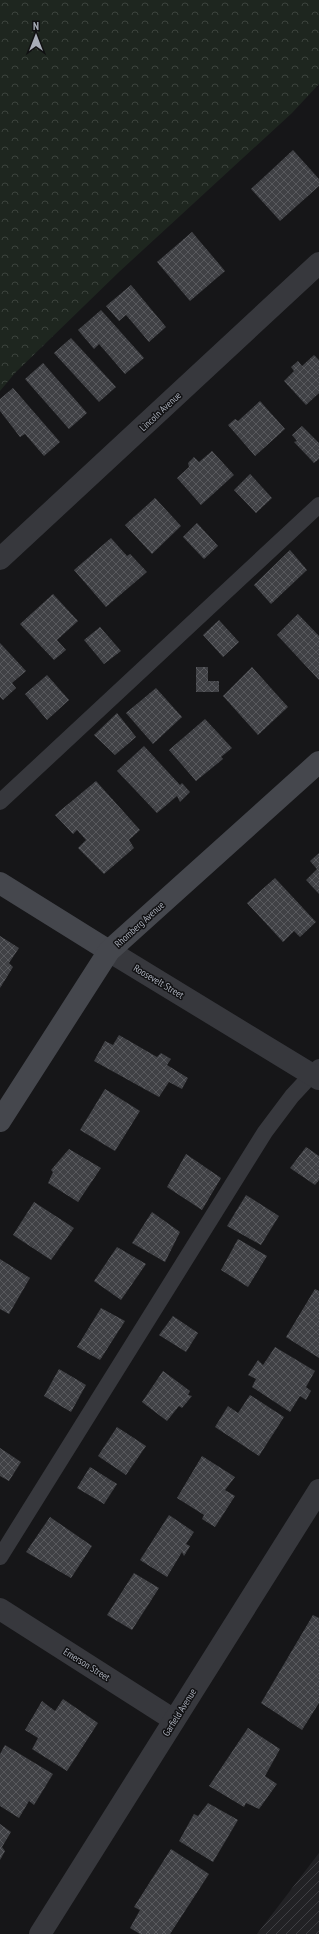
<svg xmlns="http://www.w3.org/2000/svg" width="319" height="1934" viewBox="0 0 319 1934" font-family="'PT Sans Narrow',sans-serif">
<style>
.industrial{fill:url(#industrial-furrows)}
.forest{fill:url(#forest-crowns)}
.building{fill:url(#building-cross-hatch)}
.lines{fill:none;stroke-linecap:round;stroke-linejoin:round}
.lane{stroke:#37383d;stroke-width:16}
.street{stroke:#37383d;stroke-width:22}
.secondary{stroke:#45474d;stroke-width:22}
.labels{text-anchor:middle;stroke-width:3;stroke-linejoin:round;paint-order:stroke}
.street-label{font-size:10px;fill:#a8adb8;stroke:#111113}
</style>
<defs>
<pattern id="industrial-furrows" width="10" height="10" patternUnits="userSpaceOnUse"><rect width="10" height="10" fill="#222225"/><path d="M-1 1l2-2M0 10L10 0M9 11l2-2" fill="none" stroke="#3f3f43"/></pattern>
<pattern id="forest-crowns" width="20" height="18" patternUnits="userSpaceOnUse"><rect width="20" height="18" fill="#1e261f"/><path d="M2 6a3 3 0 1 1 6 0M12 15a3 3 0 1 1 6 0" fill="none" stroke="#3c433d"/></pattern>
<pattern id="building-cross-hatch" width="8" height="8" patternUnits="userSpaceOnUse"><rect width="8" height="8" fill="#404145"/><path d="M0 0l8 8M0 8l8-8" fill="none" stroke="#595a5e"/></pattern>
</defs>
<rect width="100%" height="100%" fill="#161618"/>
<polygon class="industrial" points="319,1853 319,1934 257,1934"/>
<polygon class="forest" points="0,0 319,0 319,84 292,113 119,272 15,373 0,391"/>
<g class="building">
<polygon points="293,150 319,179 319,186 280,221 251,189"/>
<polygon points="192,232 225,271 190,301 157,262"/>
<polygon points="131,285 166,327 149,342 126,315 119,321 106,306"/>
<polygon points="101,310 144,358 125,374 99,344 94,349 78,330"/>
<polygon points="71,338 116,387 99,402 54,353"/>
<polygon points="314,355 319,360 319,393 306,405 284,381 294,371 291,367 298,361 302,366"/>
<polygon points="43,363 87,413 69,429 25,379"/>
<polygon points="13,388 60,442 44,456 25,434 20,437 0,411 0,399"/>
<polygon points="260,401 285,429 255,456 228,425 235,419 238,421"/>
<polygon points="302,426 319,443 319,459 314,463 294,442 297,441 292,435"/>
<polygon points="212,451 234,475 201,505 177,478 189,467 188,463 194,457 199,462"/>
<polygon points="250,474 272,498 256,513 234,490"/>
<polygon points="155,498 181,526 152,554 125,525"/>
<polygon points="197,523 218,546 204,559 183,537"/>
<polygon points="111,538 127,556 130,554 147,572 106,607 74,570"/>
<polygon points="290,550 307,570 271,604 254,585"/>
<polygon points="53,594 78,621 57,640 66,650 54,660 20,624"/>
<polygon points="298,614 319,636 319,680 277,635"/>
<polygon points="219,620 239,642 223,657 203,635"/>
<polygon points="100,627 121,651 104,664 84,640"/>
<polygon points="0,643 26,671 12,683 16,688 3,700 0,697"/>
<polygon points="196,667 208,667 208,681 219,681 219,692 196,692"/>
<polygon points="252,667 288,707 258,735 223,696"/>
<polygon points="47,675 69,700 47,720 25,694"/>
<polygon points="156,688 182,717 153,744 126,713"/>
<polygon points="117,713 136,737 115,755 94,735"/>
<polygon points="205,719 232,748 221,757 223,759 196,781 169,750"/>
<polygon points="144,746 180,785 182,783 190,792 180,802 177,796 157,813 117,771"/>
<polygon points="96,781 140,830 129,840 134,848 104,874 78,848 86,840 77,830 73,834 55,815"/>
<polygon points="319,853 319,894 306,880 317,869 310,861"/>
<polygon points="275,878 316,922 300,937 294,931 283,942 247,903"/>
<polygon points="0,936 19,948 9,963 13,967 0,988"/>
<polygon points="119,1035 157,1057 161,1053 171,1059 167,1065 188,1078 182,1089 169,1082 159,1097 94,1061 105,1041 113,1045"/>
<polygon points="105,1089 140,1111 115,1151 80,1130"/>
<polygon points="306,1147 319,1156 319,1180 315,1185 290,1168"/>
<polygon points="69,1149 101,1168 78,1202 48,1183 53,1172 51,1170"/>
<polygon points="186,1154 221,1178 202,1210 167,1187"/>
<polygon points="246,1195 279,1216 261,1245 227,1226"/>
<polygon points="34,1202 74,1228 51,1260 13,1235"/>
<polygon points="152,1212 180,1232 165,1262 132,1243"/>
<polygon points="238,1239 267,1256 248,1287 221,1270"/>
<polygon points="117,1247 146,1264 121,1300 94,1281"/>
<polygon points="0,1259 30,1278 9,1314 0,1309"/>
<polygon points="315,1289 319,1291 319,1358 286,1337"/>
<polygon points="101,1308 125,1321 100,1360 77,1347"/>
<polygon points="173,1316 198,1333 186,1352 159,1335"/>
<polygon points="275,1347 315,1371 306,1387 311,1391 306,1400 300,1396 290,1412 252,1387 256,1379 248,1375 258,1360 263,1365"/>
<polygon points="59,1369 86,1385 71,1412 44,1396"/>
<polygon points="163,1371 190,1391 188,1395 192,1396 182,1408 179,1406 167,1421 142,1402"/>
<polygon points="250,1395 284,1417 259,1456 215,1427 228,1406 238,1413"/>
<polygon points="117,1427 146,1446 126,1475 98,1456"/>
<polygon points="0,1448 21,1462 9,1481 0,1476"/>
<polygon points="202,1456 235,1477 225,1490 235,1496 215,1527 202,1519 204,1515 177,1498"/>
<polygon points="90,1467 117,1484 104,1504 77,1488"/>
<polygon points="169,1515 194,1532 186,1544 190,1546 184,1556 182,1552 167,1577 140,1560"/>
<polygon points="50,1517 92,1546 71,1578 26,1552"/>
<polygon points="134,1573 159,1588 132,1630 107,1615"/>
<polygon points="313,1615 319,1618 319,1703 302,1730 261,1703"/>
<polygon points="63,1699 98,1723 67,1771 32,1749 38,1738 25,1730 42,1701 55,1711"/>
<polygon points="248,1728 280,1749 265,1776 277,1784 259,1809 246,1803 244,1807 209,1786"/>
<polygon points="5,1745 53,1774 34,1805 29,1801 19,1818 0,1806 0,1754"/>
<polygon points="208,1803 238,1820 213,1862 179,1841 194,1814 198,1816"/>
<polygon points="0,1824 11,1832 2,1847 5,1851 0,1860"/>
<polygon points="171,1849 209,1874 170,1934 140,1934 130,1928 140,1910 134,1907"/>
</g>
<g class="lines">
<g class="lane">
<polyline points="0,802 319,505"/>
<polyline points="0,1557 265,1132 292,1096 319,1067"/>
</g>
<g class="street">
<polyline points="0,559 319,263"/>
<polyline points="109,951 319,1079"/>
<polyline points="0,1609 174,1720"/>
<polyline points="40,1934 319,1490"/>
</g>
<g class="secondary">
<polyline points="0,883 109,951"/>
<polyline points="0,1121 109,951 319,762"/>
</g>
</g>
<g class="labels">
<g class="street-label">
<text transform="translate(160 411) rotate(-43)" y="4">Lincoln Avenue</text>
<text transform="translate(139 924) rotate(-42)" y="4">Rhomberg Avenue</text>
<text transform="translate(159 981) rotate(31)" y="4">Roosevelt Street</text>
<text transform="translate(87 1664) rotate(32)" y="4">Emerson Street</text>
<text transform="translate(179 1712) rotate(-58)" y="4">Garfield Avenue</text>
</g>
</g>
<g transform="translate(36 36)" stroke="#111113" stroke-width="3" paint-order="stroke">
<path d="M0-3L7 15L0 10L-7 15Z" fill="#a8adb8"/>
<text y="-6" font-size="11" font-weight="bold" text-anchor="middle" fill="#a8adb8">N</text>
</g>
</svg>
